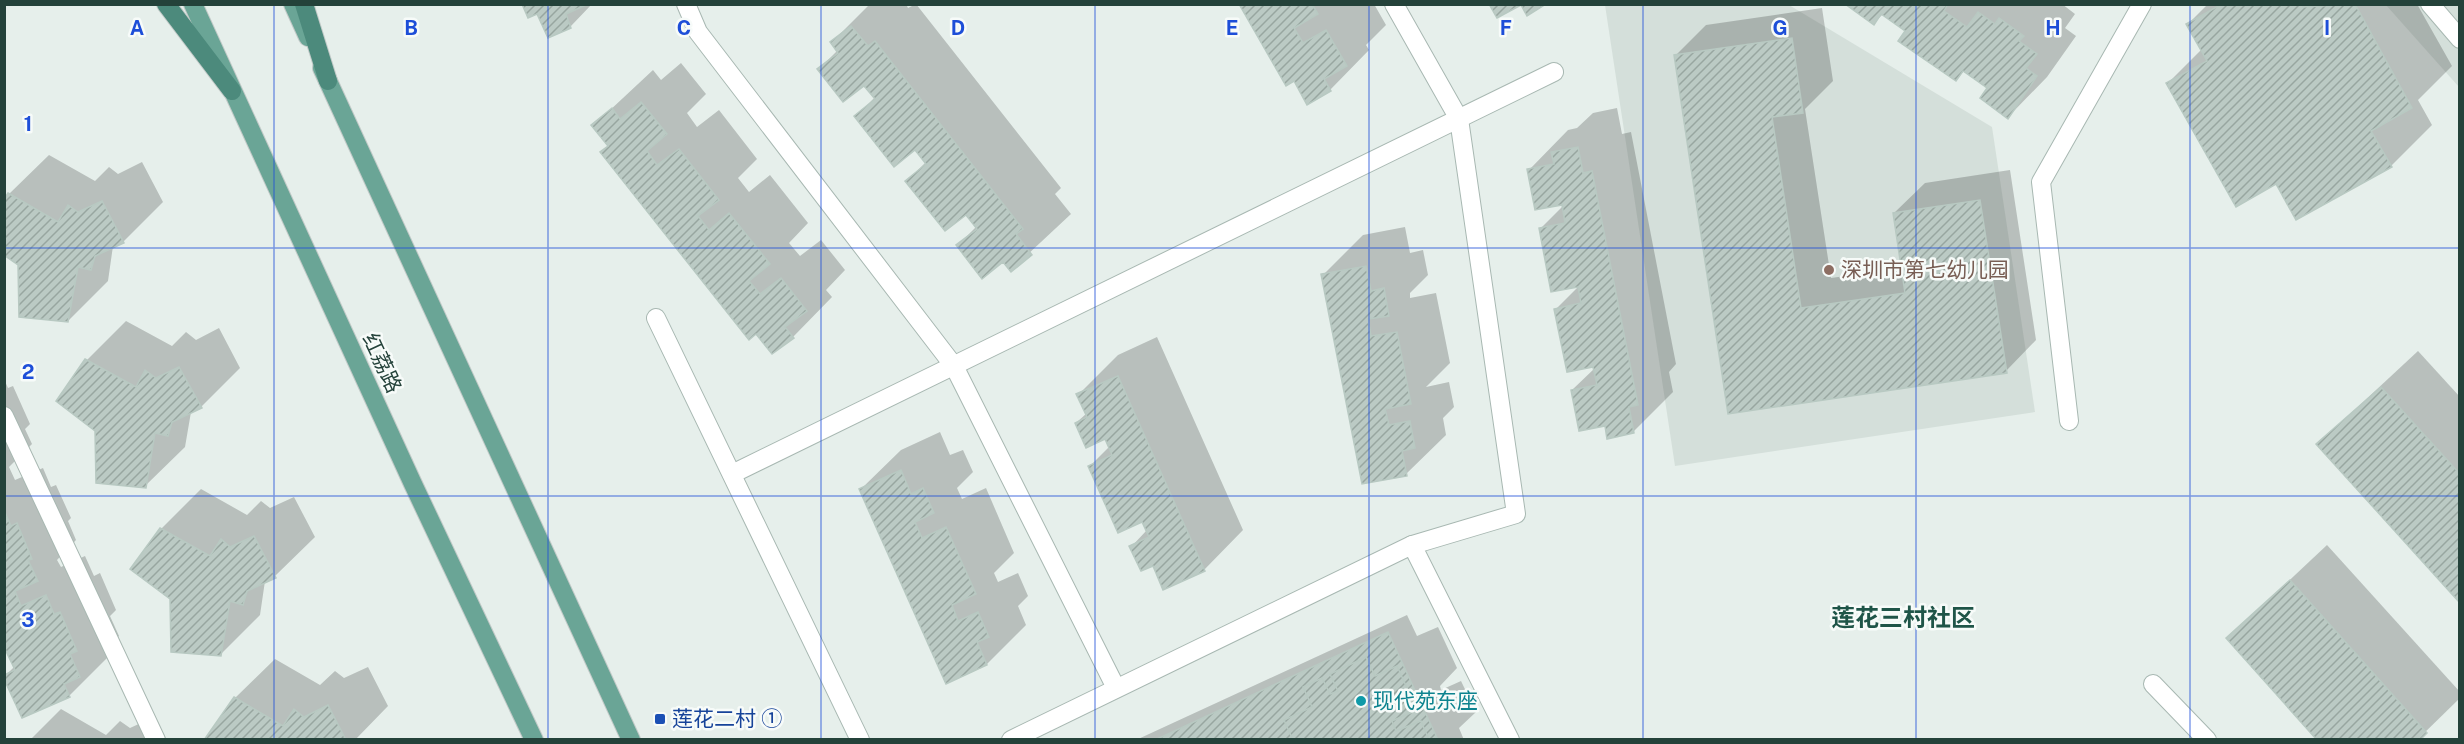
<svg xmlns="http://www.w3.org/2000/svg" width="2464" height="744" viewBox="0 0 2464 744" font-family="'Public Sans','Noto Sans SC',sans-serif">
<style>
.built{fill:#d4dfda}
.shadow{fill:#0003}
.building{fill:url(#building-hatch);stroke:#b8c9c2;stroke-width:1.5}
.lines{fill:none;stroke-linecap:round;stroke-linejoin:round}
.service-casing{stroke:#a8b8b2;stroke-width:20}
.minor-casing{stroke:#a8b8b2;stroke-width:20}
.primary-casing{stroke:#c2cac8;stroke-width:20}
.trunk-casing{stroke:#c2cac8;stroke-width:20}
.service{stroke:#fff;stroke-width:18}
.minor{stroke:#fff;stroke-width:18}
.primary{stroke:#6aa596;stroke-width:18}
.trunk{stroke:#4c8a7c;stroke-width:18}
.grid{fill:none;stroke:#1d4ed8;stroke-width:1.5;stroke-opacity:0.55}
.education-dot{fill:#8d6e63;stroke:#f7fbf9;stroke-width:2}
.culture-dot{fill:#0f9aa8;stroke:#f7fbf9;stroke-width:2}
.transit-dot{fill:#1a4fb4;stroke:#f7fbf9;stroke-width:2}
.labels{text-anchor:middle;stroke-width:5;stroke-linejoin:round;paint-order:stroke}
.education-label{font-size:21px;fill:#785e54;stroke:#f7fbf9;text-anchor:start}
.street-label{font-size:21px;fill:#24423a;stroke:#f7fbf9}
.culture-label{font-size:21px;fill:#0d838f;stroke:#f7fbf9;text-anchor:start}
.transit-label{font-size:21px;fill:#164399;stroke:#f7fbf9;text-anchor:start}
.quarter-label{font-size:24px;font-weight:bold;fill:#1f5548;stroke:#f7fbf9}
.grid-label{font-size:20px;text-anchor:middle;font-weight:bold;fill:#1d4ed8;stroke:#f7fbf9;stroke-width:5;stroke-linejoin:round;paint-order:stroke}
</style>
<defs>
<pattern id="building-hatch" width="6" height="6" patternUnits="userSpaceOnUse" patternTransform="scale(1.5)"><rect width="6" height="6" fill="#bbcac4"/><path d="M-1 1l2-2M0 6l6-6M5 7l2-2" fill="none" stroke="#98a6a0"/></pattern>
</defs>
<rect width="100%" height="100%" fill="#e6efeb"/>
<g class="built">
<polygon points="1605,5 1789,5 1992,127 2035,412 1675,466"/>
<polygon points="2386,5 2459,5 2459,87"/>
</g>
<g class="shadow">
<polygon points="524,4 592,4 571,26 549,36 538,12"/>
<polygon points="870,4 906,4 908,8 916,4 1061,188 1055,194 1071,214 1011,270 1003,259 958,245 977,226 966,213 907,181 926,162 916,148 856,117 875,97 864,83 819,69 838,50 832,42"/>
<polygon points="1241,4 1374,4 1386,25 1366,45 1369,50 1330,90 1294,79"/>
<polygon points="1847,4 2062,4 2075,14 2065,28 2076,36 2047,77 2008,117 1989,88 1964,71 1955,80 1907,31 1883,14 1874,23"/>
<polygon points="2208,4 2417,4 2452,66 2418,100 2432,125 2391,166 2297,218 2276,182 2168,83 2202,49 2188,24"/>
<polygon points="1822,8 1833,81 1805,109 1831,278 1903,268 1894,213 1925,183 2010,170 2036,340 2006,371 1730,412 1675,56 1706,25"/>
<polygon points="681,63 706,94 687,113 697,127 719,110 757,159 738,178 749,192 770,175 808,223 789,243 800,256 821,240 845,270 826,290 832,297 793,337 773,352 593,126 653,70 661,80"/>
<polygon points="1617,108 1622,134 1631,132 1676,364 1669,372 1673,392 1633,432 1606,424 1572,390 1595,368 1556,309 1580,285 1540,229 1566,203 1529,170 1568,130 1577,128 1593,113"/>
<polygon points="49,155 95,181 109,167 118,174 142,162 163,202 123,242 113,246 108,281 68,321 19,264 9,194"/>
<polygon points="1405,227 1410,253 1423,250 1428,275 1410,293 1410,298 1436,293 1450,363 1426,387 1449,382 1454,407 1443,418 1446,435 1406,474 1323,275 1363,235"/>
<polygon points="126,321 172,346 186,332 196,340 219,328 240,368 201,407 191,412 185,447 145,486 96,430 87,360"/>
<polygon points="1157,337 1243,530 1204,570 1154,564 1131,547 1147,530 1143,520 1090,466 1110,446 1106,437 1076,423 1087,413 1078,395 1118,355"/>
<polygon points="2418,351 2460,397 2460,601 2318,444"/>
<polygon points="4,379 8,388 13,386 30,424 25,429 32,444 9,467 15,480 43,468 51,487 56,485 71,518 68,521 76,540 57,560 61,567 85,556 94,576 100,573 116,610 110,616 119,636 105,650 108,657 69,696 5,676 15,666 4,643"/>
<polygon points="940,432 950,455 963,450 973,472 957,488 962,499 986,488 1014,553 994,573 998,582 1018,573 1028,596 1018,606 1026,625 987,664 861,489 901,450"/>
<polygon points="201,489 247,515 261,501 270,508 294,497 315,537 275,576 265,581 260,615 220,655 171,598 133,569 161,529"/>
<polygon points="2327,545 2460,692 2460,698 2417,740 2228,638"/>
<polygon points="1407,615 1417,636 1438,627 1457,668 1440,686 1441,690 1461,681 1476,712 1459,728 1464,740 1136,740"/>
<polygon points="275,659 320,685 335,671 344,678 368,667 388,706 355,740 207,740 235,698"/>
<polygon points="61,709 106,735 120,721 130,728 154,717 166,740 30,740"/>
</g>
<g class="building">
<polygon points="522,4 588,4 566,14 571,28 548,38 537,14 528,18"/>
<polygon points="1239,4 1312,4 1318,14 1294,28 1303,43 1326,30 1347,66 1324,79 1331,91 1307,105 1294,81 1286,86"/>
<polygon points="1489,4 1546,4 1527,16 1521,5 1497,18"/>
<polygon points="1845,4 1948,4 1944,11 1967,27 1978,12 1995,24 1999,18 2024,36 2019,41 2037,54 2026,68 2037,76 2008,119 1980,98 1987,88 1963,71 1956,81 1898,41 1905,31 1881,14 1874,25"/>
<polygon points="2222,4 2302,4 2303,7 2355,4 2412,108 2371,131 2392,167 2296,220 2276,184 2236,207 2166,83 2207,61 2186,24"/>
<polygon points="851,26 868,46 875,41 1023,229 1016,234 1032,255 1011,272 1003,262 982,279 956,245 977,229 966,215 945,231 905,181 926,164 915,150 894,167 854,116 875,99 864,86 843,102 817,69 838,53 830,42"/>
<polygon points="1792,38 1803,113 1772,117 1801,308 1905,293 1893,213 1980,200 2007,373 1728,414 1674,55"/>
<polygon points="641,102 667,134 647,151 657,165 679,149 719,200 698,216 709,230 729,213 770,264 749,281 760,294 781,278 807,311 785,327 794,338 772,354 756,334 749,340 600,152 608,146 591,125 612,108 620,119"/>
<polygon points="1578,147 1583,173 1592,171 1638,405 1629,407 1634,433 1607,439 1605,426 1579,431 1571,390 1597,385 1593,367 1567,372 1554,309 1581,303 1578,287 1551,292 1539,228 1565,223 1562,205 1535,210 1527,169 1554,164 1551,152"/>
<polygon points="8,193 58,222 68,205 78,212 102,201 124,243 95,256 91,270 78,267 68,322 19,317 18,265 4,255 4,199"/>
<polygon points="1366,266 1371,291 1384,288 1389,316 1368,319 1371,336 1397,332 1411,404 1385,409 1389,425 1410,421 1415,448 1402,451 1407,476 1362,484 1321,274"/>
<polygon points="85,359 136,387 145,370 156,378 179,367 202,408 172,422 168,436 155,433 146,488 96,483 95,431 56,401"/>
<polygon points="1118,376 1205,571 1163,590 1153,566 1141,571 1129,546 1149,537 1142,522 1118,533 1088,466 1112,455 1105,439 1086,448 1075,423 1087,417 1076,394"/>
<polygon points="2381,387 2460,474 2460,603 2316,444"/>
<polygon points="901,470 911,494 923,488 934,513 915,522 922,538 946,527 976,594 952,605 958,621 978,612 989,637 977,642 987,665 946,684 859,489"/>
<polygon points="4,510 11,526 17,523 32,559 28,560 38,581 15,591 21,606 46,595 54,614 60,612 77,651 70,654 80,677 64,684 70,697 22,718 4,679 4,675 15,670 4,647"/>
<polygon points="160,528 210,556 221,539 230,547 254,536 276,578 247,591 243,605 230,601 221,656 171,652 170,599 130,569"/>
<polygon points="2290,580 2427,733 2420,740 2317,740 2226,638"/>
<polygon points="1388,632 1438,740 1155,740"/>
<polygon points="1366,657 1375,676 1397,666 1417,710 1392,721 1396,731 1421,721 1429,740 1293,740 1284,720 1312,707 1303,687 1322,678 1330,694 1338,691 1330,674"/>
<polygon points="234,697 283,726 294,709 304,717 328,705 346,740 204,740"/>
</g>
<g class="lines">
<defs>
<g id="service">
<polyline points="686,4 698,32 954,366 1116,688"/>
<polyline points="1394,4 1459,119 1516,514 1412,545"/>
</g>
<g id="minor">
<polyline points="2430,4 2460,39"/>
<polyline points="656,318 860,740"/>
<polyline points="4,416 156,740"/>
<polyline points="2069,421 2041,182 2142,4"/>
<polyline points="732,474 1554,72"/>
<polyline points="2153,684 2207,740"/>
<polyline points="1011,740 1412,545 1510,740"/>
</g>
<g id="primary">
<polyline points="193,4 413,484 534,740"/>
<polyline points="293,4 308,37"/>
<polyline points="322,68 631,740"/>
</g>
<g id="trunk">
<polyline points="166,4 232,91"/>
<polyline points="304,4 328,81"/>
</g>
</defs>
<use href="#service" class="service-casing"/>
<use href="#minor" class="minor-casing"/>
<use href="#primary" class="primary-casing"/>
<use href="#trunk" class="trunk-casing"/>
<use href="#service" class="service"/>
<use href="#minor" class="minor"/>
<use href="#primary" class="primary"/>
<use href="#trunk" class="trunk"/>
</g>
<path class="grid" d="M274 4V740M548 4V740M821 4V740M1095 4V740M1369 4V740M1643 4V740M1916 4V740M2190 4V740M4 248H2460M4 496H2460"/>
<circle class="education-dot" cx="1829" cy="270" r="6"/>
<circle class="culture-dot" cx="1361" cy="701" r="6"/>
<rect class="transit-dot" x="654" y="713" width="12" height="12" rx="3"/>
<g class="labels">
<g class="education-label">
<text x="1841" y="277">深圳市第七幼儿园</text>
</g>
<g class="street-label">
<text transform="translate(382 363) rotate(65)" y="7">红荔路</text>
</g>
<g class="culture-label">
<text x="1373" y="708">现代苑东座</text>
</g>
<g class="transit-label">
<text x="672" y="726">莲花二村 ①</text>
</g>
<g class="quarter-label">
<text x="1903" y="626">莲花三村社区</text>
</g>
</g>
<g class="grid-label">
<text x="137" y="35">A</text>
<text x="411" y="35">B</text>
<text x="684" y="35">C</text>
<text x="958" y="35">D</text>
<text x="1232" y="35">E</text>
<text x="1506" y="35">F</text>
<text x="1780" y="35">G</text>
<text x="2053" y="35">H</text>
<text x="2327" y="35">I</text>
<text x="28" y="131">1</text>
<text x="28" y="379">2</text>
<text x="28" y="627">3</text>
</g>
<rect width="2464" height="744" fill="none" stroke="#24423a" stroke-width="12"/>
</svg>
